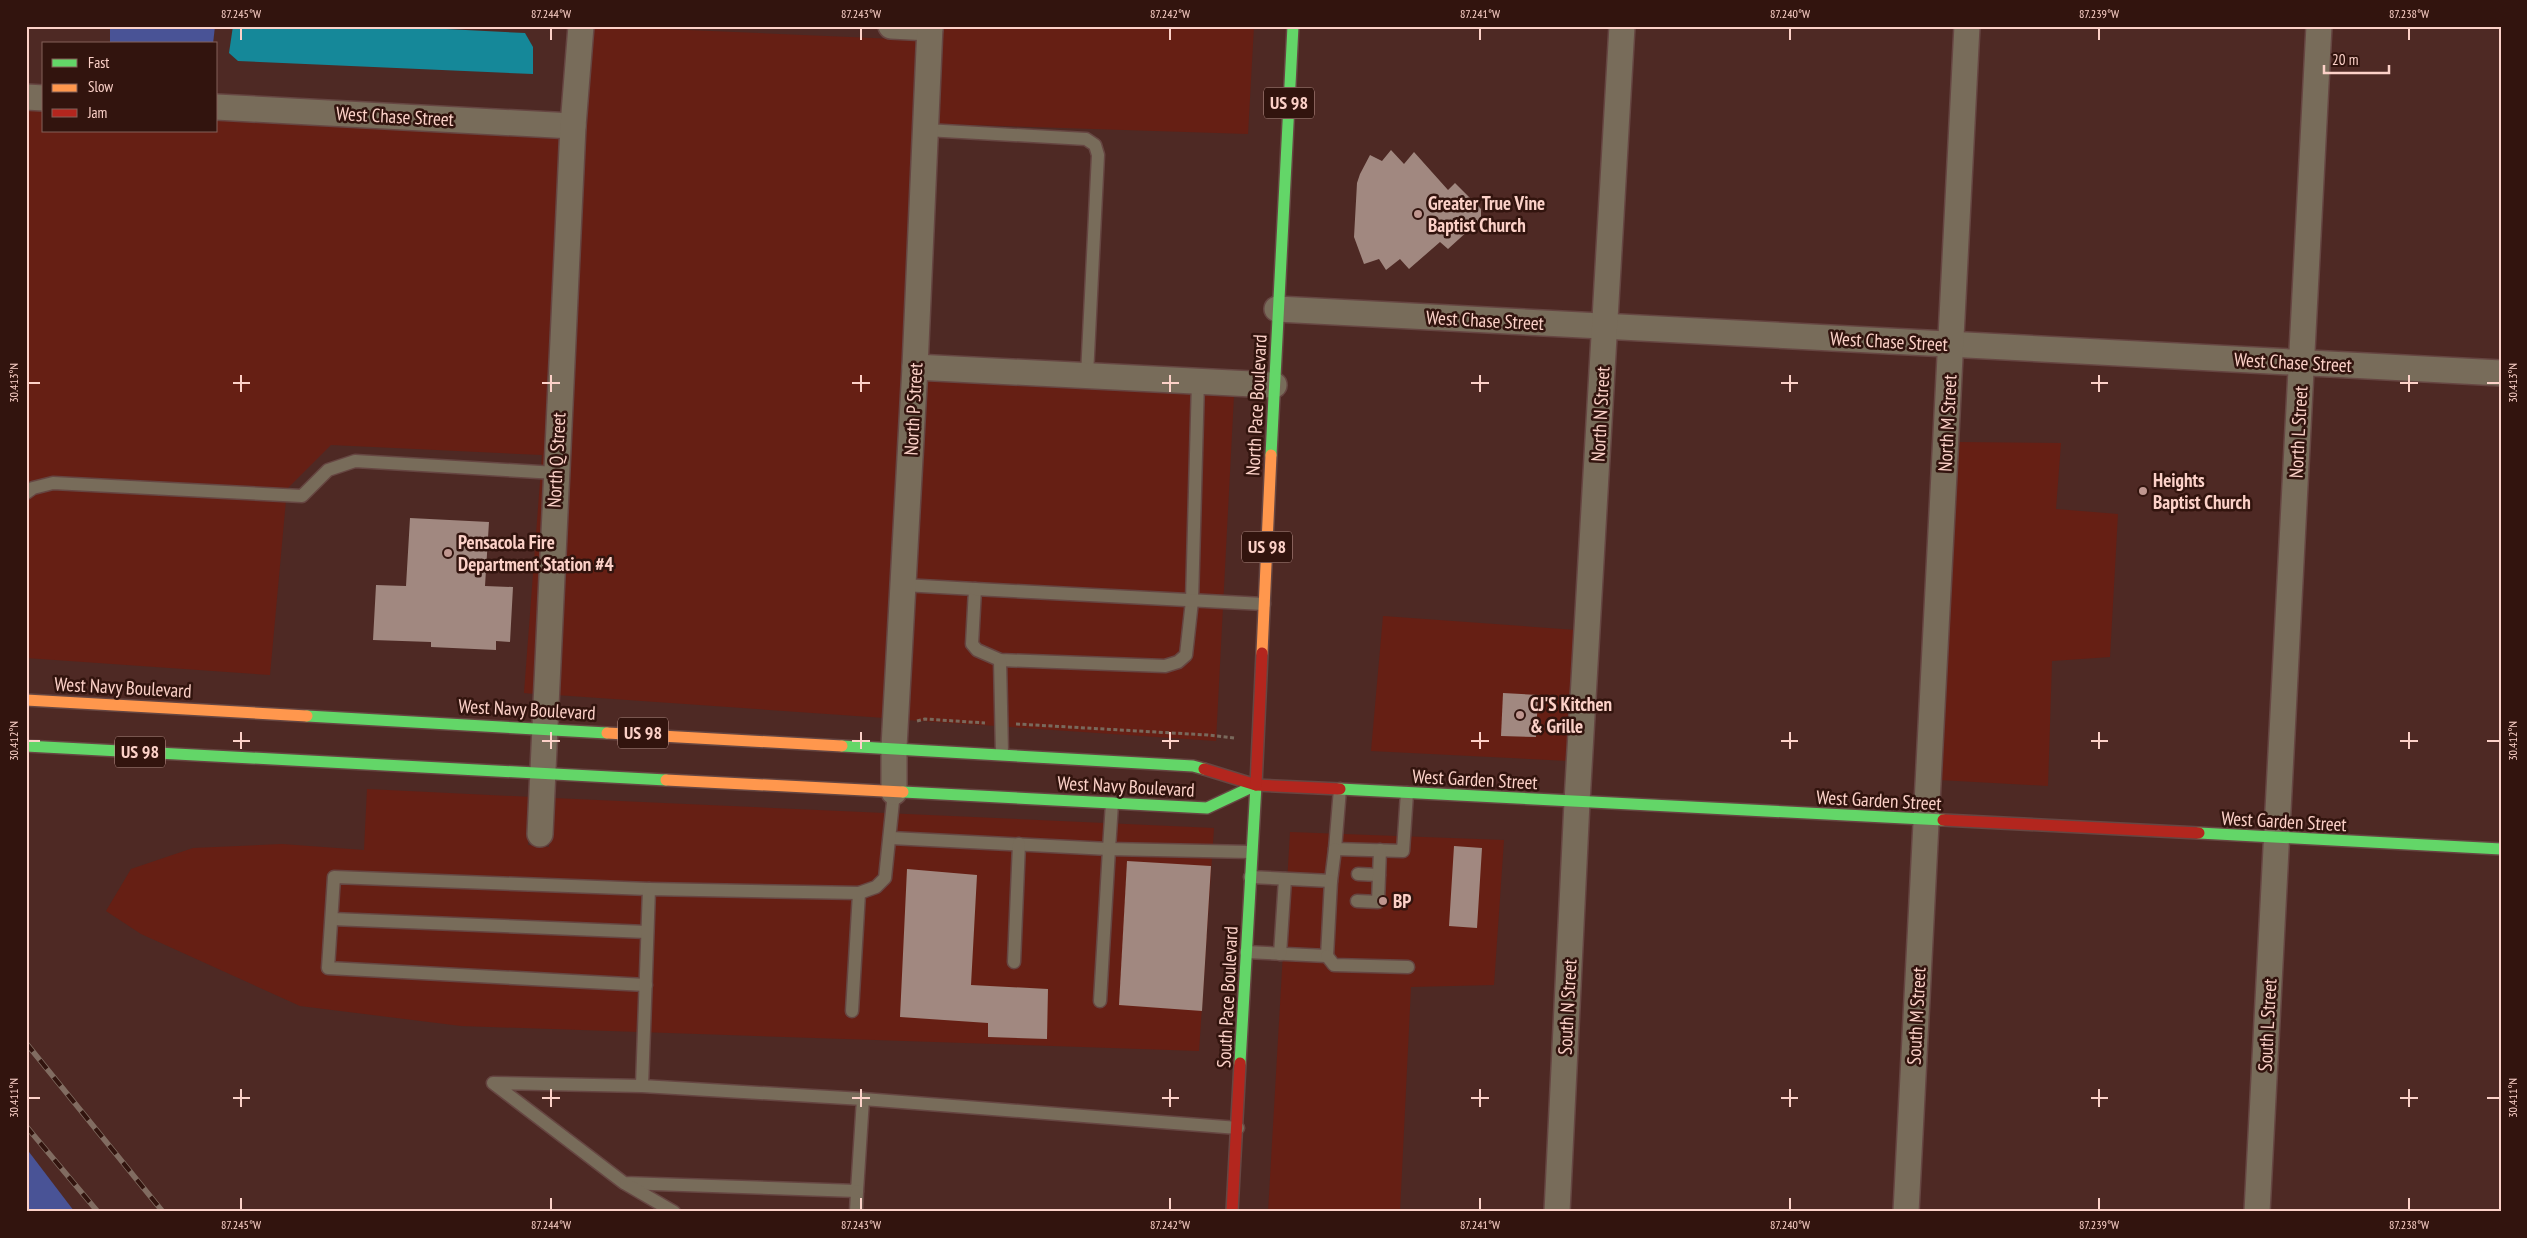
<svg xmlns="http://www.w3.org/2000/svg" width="2527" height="1238" viewBox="0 0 2527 1238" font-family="'PT Sans Narrow',sans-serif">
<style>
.built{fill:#661f14}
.green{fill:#495396}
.water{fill:#158899}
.building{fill:#a18880}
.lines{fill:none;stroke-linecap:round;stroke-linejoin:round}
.lane-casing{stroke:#664642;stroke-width:15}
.street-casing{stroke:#664642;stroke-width:28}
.fast-casing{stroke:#664642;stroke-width:14}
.slow-casing{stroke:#664642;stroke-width:14}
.jam-casing{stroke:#664642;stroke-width:14}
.path{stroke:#79695c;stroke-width:3;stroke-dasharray:4 2.5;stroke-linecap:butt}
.lane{stroke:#786c5a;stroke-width:12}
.street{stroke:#786c5a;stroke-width:25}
.fast{stroke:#63d668;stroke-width:11}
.slow{stroke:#ff974d;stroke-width:11}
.jam{stroke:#b3261e;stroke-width:11}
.rail-casing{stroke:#816c61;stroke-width:5.5}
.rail{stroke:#32140e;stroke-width:4;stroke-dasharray:11;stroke-linecap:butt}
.ticks{fill:none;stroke:#fcd1c8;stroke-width:2}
.poi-dot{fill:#bf968f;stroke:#32140e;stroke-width:2}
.labels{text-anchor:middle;stroke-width:5;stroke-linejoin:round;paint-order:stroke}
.shield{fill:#32140e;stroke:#bf9890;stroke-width:1}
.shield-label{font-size:18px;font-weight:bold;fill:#fcd1c8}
.street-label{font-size:19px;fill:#fcd1c8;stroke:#32140e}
.poi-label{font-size:19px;font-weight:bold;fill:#fcd1c8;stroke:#32140e;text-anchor:start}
.neatline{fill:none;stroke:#fcd1c8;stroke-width:2}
.ticks-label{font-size:12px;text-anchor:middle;fill:#fcd1c8}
</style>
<rect width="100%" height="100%" fill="#4e2924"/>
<g class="built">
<polygon points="594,26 919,40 885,718 556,695 590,33"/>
<polygon points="941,26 1254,26 1248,134 938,124"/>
<polygon points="26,109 44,110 44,131 216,131 216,119 561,138 534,694 524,693 542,455 331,445 287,489 270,675 26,658"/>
<polygon points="925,380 1234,395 1216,741 907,720"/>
<polygon points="1956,442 2061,443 2056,509 2118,514 2110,657 2052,661 2048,786 1939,780"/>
<polygon points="1383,616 1576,630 1569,761 1371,751"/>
<polygon points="367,789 532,797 528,845 549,847 553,798 1214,828 1199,1051 461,1026 300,1006 141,934 106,911 131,869 193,848 282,844 364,850"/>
<polygon points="1290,832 1504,840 1494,985 1411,987 1400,1212 1268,1212"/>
</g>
<g class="green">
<polygon points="110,26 215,26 213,44 110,44"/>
<polygon points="26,1148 74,1211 74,1212 26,1212"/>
</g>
<polygon class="water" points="233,26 387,26 525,33 533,47 533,74 238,61 229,53"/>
<g class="building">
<polygon points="1391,150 1404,164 1414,152 1448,190 1455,183 1481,209 1481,219 1448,249 1440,242 1409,269 1400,259 1386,270 1379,259 1364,264 1354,237 1357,183 1360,174 1370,155 1382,161"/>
<polygon points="410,518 489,522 485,586 513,587 510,642 496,641 496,650 431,647 431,642 373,640 376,585 406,586"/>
<polygon points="1503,693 1538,695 1536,737 1501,736"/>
<polygon points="1454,846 1482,848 1477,928 1449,926"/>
<polygon points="1127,861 1211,866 1202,1011 1119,1005"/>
<polygon points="907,869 977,875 971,985 1048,989 1047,1039 988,1037 988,1023 900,1017"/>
</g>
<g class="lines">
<defs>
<g id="lane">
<polyline points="926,130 1086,139 1095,145 1098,155 1087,375"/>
<polyline points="26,493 33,488 53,483 302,496 328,470 355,461 556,473"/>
<polyline points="903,585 975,589 972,644 977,650 1000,660 1165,666 1178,662 1186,655 1192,601 1198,381"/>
<polyline points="975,589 1264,604"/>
<polyline points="1000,660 1002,754"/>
<polyline points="1340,789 1335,849 1403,851 1407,793"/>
<polyline points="891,838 1109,849 1112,803"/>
<polyline points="1358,874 1379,875"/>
<polyline points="1250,877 1331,881 1335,849"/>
<polyline points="1357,901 1378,902 1380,850"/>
<polyline points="332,919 647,932"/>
<polyline points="1246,952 1327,956 1331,881"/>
<polyline points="1280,954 1285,879"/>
<polyline points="1327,956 1334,965 1408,967"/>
<polyline points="1014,962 1019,844"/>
<polyline points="646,985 328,968 334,877 649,889"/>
<polyline points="1100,1001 1109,849 1251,852"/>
<polyline points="852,1011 859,893"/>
<polyline points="642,1086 863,1099 857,1191 624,1183 493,1083 642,1086 649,889 859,893 876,887 885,878 894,792"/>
<polyline points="863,1099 1238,1128"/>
<polyline points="626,1184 674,1212"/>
<polyline points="856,1212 857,1191"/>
</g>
<g id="street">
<polyline points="891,26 930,28"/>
<polyline points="26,97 44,98"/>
<polyline points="216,107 573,126"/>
<polyline points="1277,309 2501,373"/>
<polyline points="915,367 1274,385"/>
<polyline points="894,792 894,747 915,367 930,26"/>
<polyline points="540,834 573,126 581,26"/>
<polyline points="1557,1212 1577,802 1622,26"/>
<polyline points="1906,1212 1967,26"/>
<polyline points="2257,1212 2319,26"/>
</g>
<g id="fast">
<polyline points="1271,455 1293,26"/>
<polyline points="307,716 607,733"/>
<polyline points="26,746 666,780"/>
<polyline points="842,746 1193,766 1204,769"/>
<polyline points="1340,789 1943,820"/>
<polyline points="903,792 1207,808 1256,785"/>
<polyline points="2199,833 2501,849"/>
<polyline points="1240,1063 1256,785"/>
</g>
<g id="slow">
<polyline points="1262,653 1271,455"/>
<polyline points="26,700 307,716"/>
<polyline points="607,733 842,746"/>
<polyline points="666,780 903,792"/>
</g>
<g id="jam">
<polyline points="1204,769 1256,785 1340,789"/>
<polyline points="1256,785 1262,653"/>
<polyline points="1943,820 2199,833"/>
<polyline points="1232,1212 1240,1063"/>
</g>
</defs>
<use href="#lane" class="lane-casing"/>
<use href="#street" class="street-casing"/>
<use href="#fast" class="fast-casing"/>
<use href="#slow" class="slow-casing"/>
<use href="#jam" class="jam-casing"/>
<g class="path">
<polyline points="917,721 925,719 985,723"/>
<polyline points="1016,724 1208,735 1235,738"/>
</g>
<use href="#lane" class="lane"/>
<use href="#street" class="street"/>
<use href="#fast" class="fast"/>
<use href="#slow" class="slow"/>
<use href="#jam" class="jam"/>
<defs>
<g id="rail">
<polyline points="26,1043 163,1212"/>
<polyline points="26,1126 98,1212"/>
</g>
</defs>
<use href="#rail" class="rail-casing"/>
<use href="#rail" class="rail"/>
</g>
<path class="ticks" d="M241 28V40M551 28V40M861 28V40M1170 28V40M1480 28V40M1790 28V40M2099 28V40M2409 28V40M241 375V392M551 375V392M861 375V392M1170 375V392M1480 375V392M1790 375V392M2099 375V392M2409 375V392M28 383H40M233 383H250M542 383H560M852 383H870M1162 383H1179M1471 383H1489M1781 383H1798M2091 383H2108M2400 383H2418M2487 383H2500M241 732V749M551 732V749M861 732V749M1170 732V749M1480 732V749M1790 732V749M2099 732V749M2409 732V749M28 741H40M233 741H250M542 741H560M852 741H870M1162 741H1179M1471 741H1489M1781 741H1798M2091 741H2108M2400 741H2418M2487 741H2500M241 1089V1107M551 1089V1107M861 1089V1107M1170 1089V1107M1480 1089V1107M1790 1089V1107M2099 1089V1107M2409 1089V1107M28 1098H40M233 1098H250M542 1098H560M852 1098H870M1162 1098H1179M1471 1098H1489M1781 1098H1798M2091 1098H2108M2400 1098H2418M2487 1098H2500M241 1198V1210M551 1198V1210M861 1198V1210M1170 1198V1210M1480 1198V1210M1790 1198V1210M2099 1198V1210M2409 1198V1210"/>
<g class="poi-dot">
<circle cx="1418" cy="214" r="5"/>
<circle cx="2143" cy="491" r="5"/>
<circle cx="448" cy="553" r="5"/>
<circle cx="1520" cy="715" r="5"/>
<circle cx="1383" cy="901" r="5"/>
</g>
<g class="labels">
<g class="shield">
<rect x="1264" y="87.5" width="50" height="31" rx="4"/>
<rect x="1242" y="531.5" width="50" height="31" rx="4"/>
<rect x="618" y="717.5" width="50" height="31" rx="4"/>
<rect x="115" y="736.5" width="50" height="31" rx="4"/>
</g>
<g class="shield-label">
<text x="1289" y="109">US 98</text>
<text x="1267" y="553">US 98</text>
<text x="643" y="739">US 98</text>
<text x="140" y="758">US 98</text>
</g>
<g class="street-label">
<text transform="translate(395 116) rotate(3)" y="7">West Chase Street</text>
<text transform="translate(1485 320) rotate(3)" y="7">West Chase Street</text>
<text transform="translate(1889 341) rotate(3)" y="7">West Chase Street</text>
<text transform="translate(2293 362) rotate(3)" y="7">West Chase Street</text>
<text transform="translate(1256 405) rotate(-87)" y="7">North Pace Boulevard</text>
<text transform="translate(913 409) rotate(-87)" y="7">North P Street</text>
<text transform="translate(1600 414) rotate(-87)" y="7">North N Street</text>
<text transform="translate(1947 423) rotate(-87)" y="7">North M Street</text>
<text transform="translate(2298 432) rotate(-87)" y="7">North L Street</text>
<text transform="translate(556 460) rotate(-87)" y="7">North Q Street</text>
<text transform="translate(123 687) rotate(3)" y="7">West Navy Boulevard</text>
<text transform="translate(527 709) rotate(3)" y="7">West Navy Boulevard</text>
<text transform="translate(1475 779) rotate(3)" y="7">West Garden Street</text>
<text transform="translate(1126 786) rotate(3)" y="7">West Navy Boulevard</text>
<text transform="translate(1879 800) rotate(3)" y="7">West Garden Street</text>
<text transform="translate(2284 821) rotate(3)" y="7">West Garden Street</text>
<text transform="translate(1227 997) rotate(-87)" y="7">South Pace Boulevard</text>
<text transform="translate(1567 1007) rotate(-87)" y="7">South N Street</text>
<text transform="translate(1916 1016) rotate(-87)" y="7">South M Street</text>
<text transform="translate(2267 1025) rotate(-87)" y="7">South L Street</text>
</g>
<g class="poi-label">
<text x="1428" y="210">Greater True Vine<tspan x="1428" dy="22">Baptist Church</tspan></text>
<text x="2153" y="487">Heights<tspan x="2153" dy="22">Baptist Church</tspan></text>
<text x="458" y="549">Pensacola Fire<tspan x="458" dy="22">Department Station #4</tspan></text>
<text x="1530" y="711">CJ'S Kitchen<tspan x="1530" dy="22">&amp; Grille</tspan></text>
<text x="1393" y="908">BP</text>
</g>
</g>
<rect width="2527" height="1238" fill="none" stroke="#32140e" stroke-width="55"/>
<rect x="42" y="42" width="175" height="90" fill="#32140e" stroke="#836058"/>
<rect x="52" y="59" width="25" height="8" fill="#63d668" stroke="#836058"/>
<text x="88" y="68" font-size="15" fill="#fcd1c8">Fast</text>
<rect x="52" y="84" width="25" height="8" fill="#ff974d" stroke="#836058"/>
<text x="88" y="92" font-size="15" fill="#fcd1c8">Slow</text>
<rect x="52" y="109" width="25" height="8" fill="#b3261e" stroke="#836058"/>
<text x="88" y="118" font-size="15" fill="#fcd1c8">Jam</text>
<path d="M2324 65v8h65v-8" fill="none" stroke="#fcd1c8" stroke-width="2.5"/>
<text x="2332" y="65" font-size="15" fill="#fcd1c8" stroke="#32140e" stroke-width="4" paint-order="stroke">20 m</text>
<rect x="28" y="28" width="2472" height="1182" class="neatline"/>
<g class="ticks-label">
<text x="241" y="18">87.245°W</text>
<text x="551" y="18">87.244°W</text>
<text x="861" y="18">87.243°W</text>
<text x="1170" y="18">87.242°W</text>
<text x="1480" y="18">87.241°W</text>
<text x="1790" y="18">87.240°W</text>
<text x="2099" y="18">87.239°W</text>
<text x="2409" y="18">87.238°W</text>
<text transform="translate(14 383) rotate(-90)" y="4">30.413°N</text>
<text transform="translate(2513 383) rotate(-90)" y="4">30.413°N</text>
<text transform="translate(14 741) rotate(-90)" y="4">30.412°N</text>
<text transform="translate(2513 741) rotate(-90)" y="4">30.412°N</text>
<text transform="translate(14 1098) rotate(-90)" y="4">30.411°N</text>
<text transform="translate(2513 1098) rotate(-90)" y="4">30.411°N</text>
<text x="241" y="1229">87.245°W</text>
<text x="551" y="1229">87.244°W</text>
<text x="861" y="1229">87.243°W</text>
<text x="1170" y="1229">87.242°W</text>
<text x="1480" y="1229">87.241°W</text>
<text x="1790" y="1229">87.240°W</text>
<text x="2099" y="1229">87.239°W</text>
<text x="2409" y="1229">87.238°W</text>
</g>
</svg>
